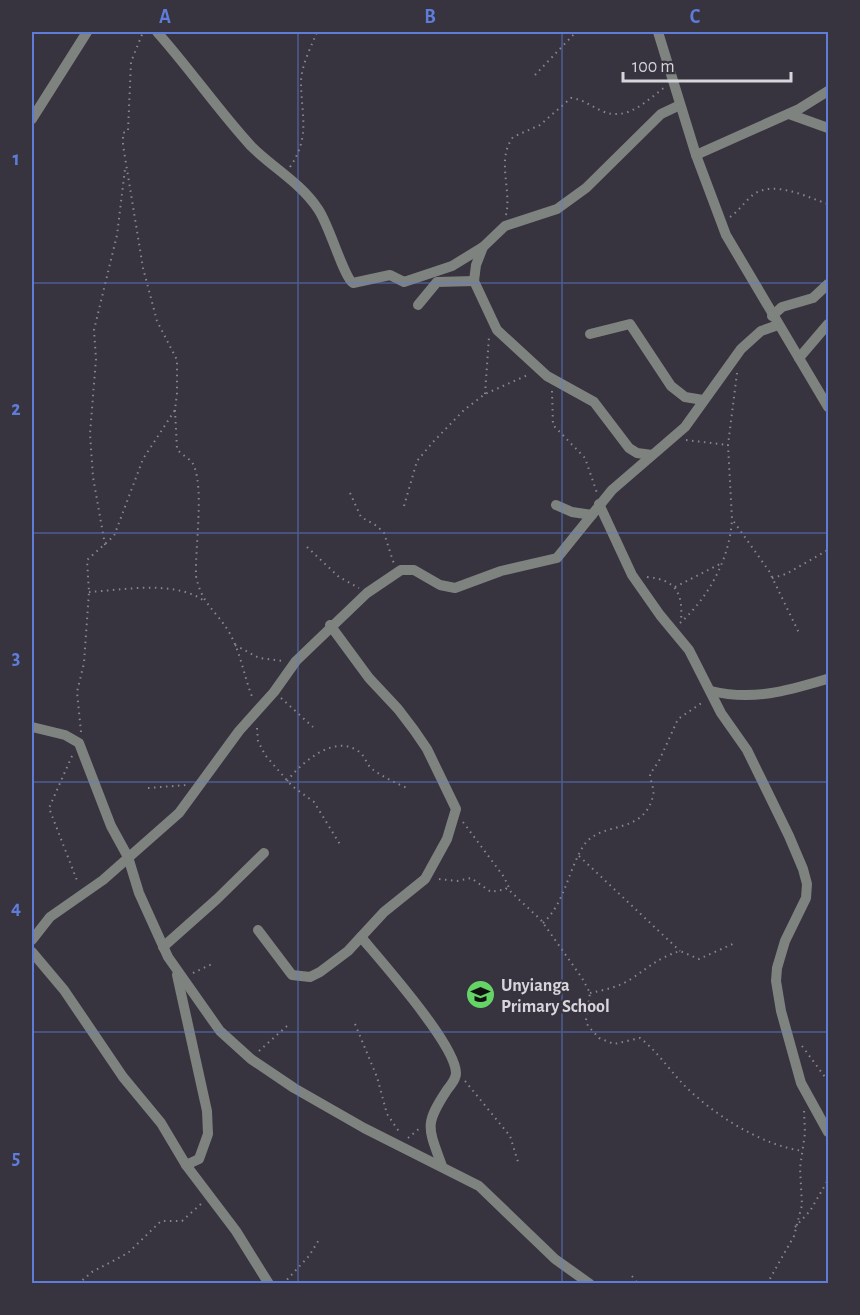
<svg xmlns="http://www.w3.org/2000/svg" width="860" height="1315" viewBox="0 0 860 1315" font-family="'Alegreya Sans',sans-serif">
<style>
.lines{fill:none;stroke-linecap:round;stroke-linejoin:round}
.path{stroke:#898690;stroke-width:2;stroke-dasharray:1.5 4.5;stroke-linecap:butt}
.street{stroke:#7f837f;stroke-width:10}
.grid{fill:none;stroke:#5e7dd9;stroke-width:1.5;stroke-opacity:0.55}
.labels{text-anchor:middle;stroke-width:4.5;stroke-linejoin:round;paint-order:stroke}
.poi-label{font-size:18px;font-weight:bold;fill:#d7d5dc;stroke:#37333f;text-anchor:start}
.neatline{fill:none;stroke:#5e7dd9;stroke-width:2}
.grid-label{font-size:20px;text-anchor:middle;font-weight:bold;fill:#5e7dd9}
</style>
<rect width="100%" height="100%" fill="#37333f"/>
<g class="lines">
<g class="path">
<polyline points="535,75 576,32"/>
<path d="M290 167C311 136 301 115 301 81 302 64 311 47 317 32"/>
<path d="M506 215C512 190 496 160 513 137L540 125 571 98C583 99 592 107 602 111 627 122 646 101 665 87"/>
<path d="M730 217C739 211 745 201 754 194 775 180 809 198 828 204"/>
<polyline points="737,373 728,445 732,519 769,571 800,635"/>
<polyline points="552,391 553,425 585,458 597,493"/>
<polyline points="485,394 489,337"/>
<path d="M175 410 177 449C182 456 191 458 194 466 204 490 195 548 196 576 202 605 215 609 229 632 241 653 244 677 253 699"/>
<polyline points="686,440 728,445"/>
<polyline points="350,493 361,517 377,526 384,533 394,564"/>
<polyline points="404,506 417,461 433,442 464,410 485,394 530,374"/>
<polyline points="105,545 93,477 90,434 96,359 94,330 117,235 125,169"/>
<polyline points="307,547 339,577 359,588"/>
<path d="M647 577C676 580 683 592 681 621"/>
<polyline points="772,578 786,574 828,550"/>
<polyline points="675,587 722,563"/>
<path d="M89 592C124 590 172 580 203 600"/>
<path d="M680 623C709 597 730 558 732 519"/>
<polyline points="235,645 259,658 283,661"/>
<polyline points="281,698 313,727"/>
<polyline points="257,728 258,741 265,755 292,786 314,802 341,846"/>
<polyline points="81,732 77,692 84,663 89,592 87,560 114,536 143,459 175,410 177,393 177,360 157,321 143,268 123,145 123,133 128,131 131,62 143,32"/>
<polyline points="72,756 49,808 78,883"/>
<path d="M287 781C301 763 334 734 358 751 365 755 366 764 372 769 383 777 396 783 409 789"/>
<polyline points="148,788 187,785"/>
<path d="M463 822 504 877 511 892 541 920 582 978 590 993 586 1020 588 1026 599 1038 614 1044 640 1038C656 1050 668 1068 682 1083 711 1113 760 1145 803 1151"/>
<polyline points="579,856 680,951"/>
<polyline points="439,879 457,881 471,878 491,892 506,889 507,884"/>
<path d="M543 923C565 903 568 870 584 845 602 820 643 836 653 796 655 789 650 781 650 774L659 761 678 719 703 702"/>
<polyline points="193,973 212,964"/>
<path d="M590 993C604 990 619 987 631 979 649 967 658 958 680 951L699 959 735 943"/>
<polyline points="355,1024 377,1077 387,1114 400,1133"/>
<polyline points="802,1046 828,1081"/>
<polyline points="259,1051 287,1026"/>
<polyline points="465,1081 510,1136 518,1162"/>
<polyline points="408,1138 420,1128"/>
<polyline points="795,1227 810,1211 828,1180"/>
<polyline points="632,1276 638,1284"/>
<polyline points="78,1284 92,1272 128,1253 161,1221 182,1221 201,1204"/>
<polyline points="283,1284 309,1256 320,1238"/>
<polyline points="767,1284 794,1236 802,1205 800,1168 805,1133 804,1110"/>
</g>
<g class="street">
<path d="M157 32C190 69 218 110 251 146 273 168 301 183 318 209 329 224 344 278 353 283L390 275 404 282 452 266 483 247 505 226 557 209 586 188 661 114 680 105"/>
<polyline points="658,32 696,155 726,235 828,407"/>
<polyline points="789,114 828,128"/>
<polyline points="32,119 87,32"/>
<polyline points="696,155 799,109 828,91"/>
<polyline points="483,247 476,265 474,281 497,330 547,376 594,402 629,448 637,453 652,455"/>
<polyline points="418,305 437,282 474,281"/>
<polyline points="772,316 782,307 813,298 828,284"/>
<polyline points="590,334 630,324 671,386 685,397 703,400"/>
<polyline points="799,358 828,324"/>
<polyline points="599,504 632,575 660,615 689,650 721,713 747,750 789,836 803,869 807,884 806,898 785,941 777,968 776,981 781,1011 801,1083 828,1132"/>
<polyline points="556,505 572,512 592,515"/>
<path d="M711 691C753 701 787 691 827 679"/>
<polyline points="32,727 65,735 79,743 111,826 128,857 139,893 168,957 220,1031 251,1059 294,1088 364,1128 479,1186 555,1259 590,1284"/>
<polyline points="258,930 292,975 310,977 320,972 348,951 384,912 425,879 447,839 456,809 427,749 414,730 398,709 369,678 330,625"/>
<path d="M361 937C381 961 456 1045 456 1073 456 1079 451 1085 447 1090 424 1125 428 1127 442 1166"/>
<polyline points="32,940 50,917 103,880 179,813 239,731 274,692 296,661 367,593 401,570 414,570 440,585 455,588 501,571 557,558 612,490 685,427 741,349 761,331 778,325"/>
<polyline points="163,947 217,899 264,853"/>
<polyline points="32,952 64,990 123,1077 161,1123 186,1165 236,1231 269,1284"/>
<polyline points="177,975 207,1111 208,1134 199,1159 186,1165"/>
</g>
</g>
<path class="grid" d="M298 32V1284M562 32V1284M32 283H828M32 533H828M32 782H828M32 1032H828"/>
<defs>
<symbol id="school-disc" viewBox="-11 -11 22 22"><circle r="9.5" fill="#65d467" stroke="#37333f"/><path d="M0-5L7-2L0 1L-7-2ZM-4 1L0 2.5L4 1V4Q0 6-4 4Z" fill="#111"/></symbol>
</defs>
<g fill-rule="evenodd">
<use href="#school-disc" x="464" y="978" width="33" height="33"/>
</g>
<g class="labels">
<g class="poi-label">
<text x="501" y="991">Unyianga<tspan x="501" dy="21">Primary School</tspan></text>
</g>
</g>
<rect width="860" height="1315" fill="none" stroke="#37333f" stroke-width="66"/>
<path d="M623 72v9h168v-9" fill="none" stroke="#d7d5dc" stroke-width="3"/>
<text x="632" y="72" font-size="18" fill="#d7d5dc" stroke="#37333f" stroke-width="4.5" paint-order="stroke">100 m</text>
<rect x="33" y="33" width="794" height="1249" class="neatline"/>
<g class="grid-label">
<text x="165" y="23">A</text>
<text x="430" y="23">B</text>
<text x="695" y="23">C</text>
<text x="16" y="165">1</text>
<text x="16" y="415">2</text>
<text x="16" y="664">3</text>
<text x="16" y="914">4</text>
<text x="16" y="1164">5</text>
</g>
</svg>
